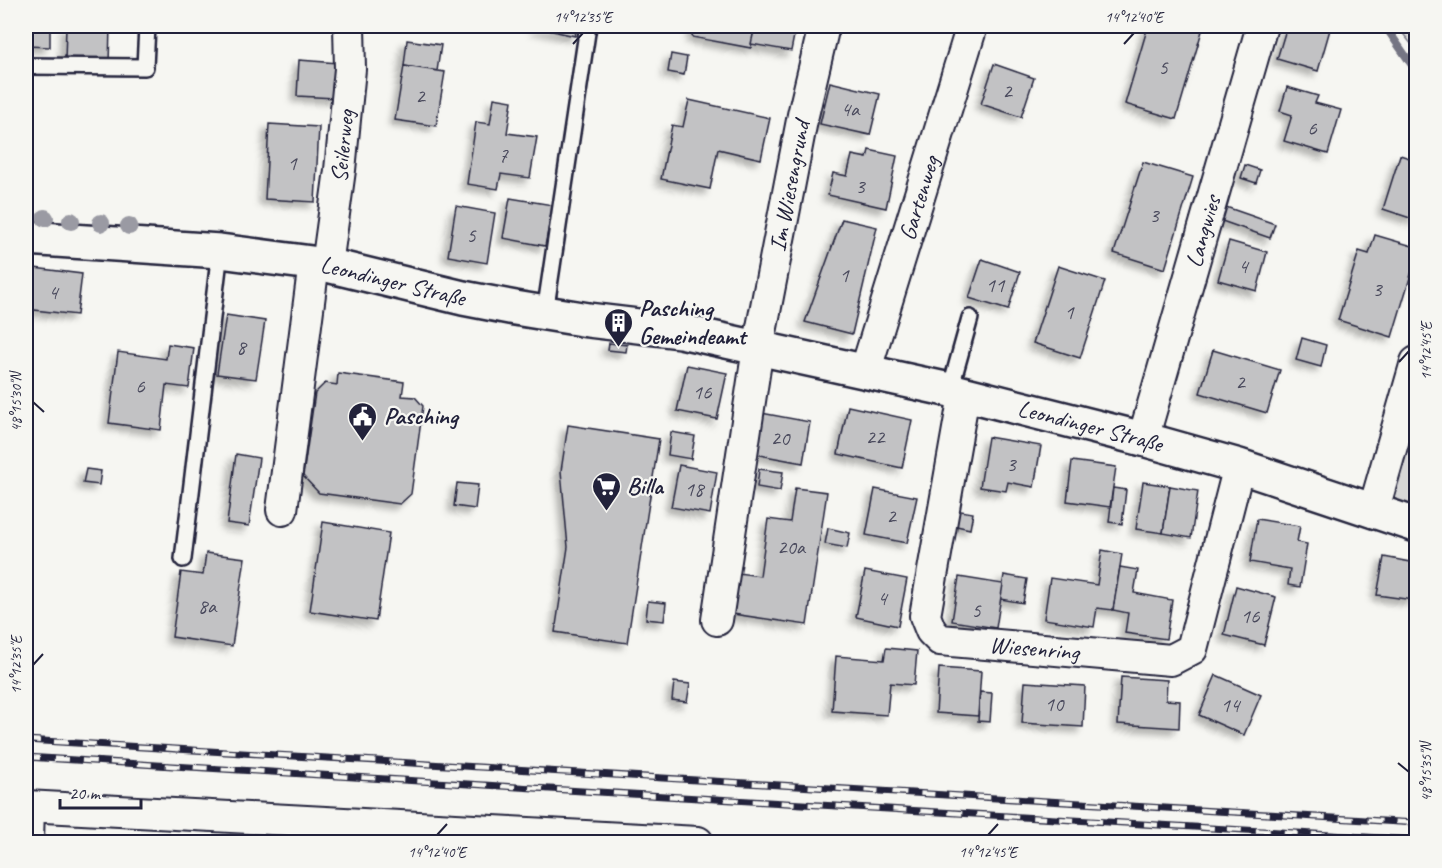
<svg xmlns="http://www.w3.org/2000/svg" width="1442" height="868" viewBox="0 0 1442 868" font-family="Caveat,sans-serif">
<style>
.green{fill:#d7d7d7;stroke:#7c7c89;stroke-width:1.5}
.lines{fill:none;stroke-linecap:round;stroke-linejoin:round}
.stream{stroke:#757583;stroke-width:8}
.building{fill:#c2c2c4;stroke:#22223b;stroke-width:1.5;filter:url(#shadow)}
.service-casing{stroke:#22223b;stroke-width:20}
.minor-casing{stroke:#22223b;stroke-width:34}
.tertiary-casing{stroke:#22223b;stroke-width:38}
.service{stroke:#f6f6f2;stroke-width:15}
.minor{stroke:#f6f6f2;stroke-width:30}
.tertiary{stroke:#f6f6f2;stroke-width:33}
.rail-casing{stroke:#22223b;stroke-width:7}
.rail{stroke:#f6f6f2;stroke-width:4.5;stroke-dasharray:14;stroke-linecap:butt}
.tree{fill:#9a9aa3}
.ticks{fill:none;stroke:#22223b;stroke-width:2}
.labels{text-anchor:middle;stroke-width:4.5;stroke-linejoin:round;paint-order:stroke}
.number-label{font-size:21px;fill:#4a4a5d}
.street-label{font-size:24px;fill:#22223b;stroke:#f6f6f2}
.poi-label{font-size:24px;font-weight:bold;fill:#22223b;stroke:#f6f6f2;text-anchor:start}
.neatline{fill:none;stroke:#22223b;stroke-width:2}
.ticks-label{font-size:15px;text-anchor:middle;fill:#22223b}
</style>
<defs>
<filter id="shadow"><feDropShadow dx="-5.5" dy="5.5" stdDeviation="3" flood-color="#0004"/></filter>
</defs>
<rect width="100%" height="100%" fill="#f6f6f2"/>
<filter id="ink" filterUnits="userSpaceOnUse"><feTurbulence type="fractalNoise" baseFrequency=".0167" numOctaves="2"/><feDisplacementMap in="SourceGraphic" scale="12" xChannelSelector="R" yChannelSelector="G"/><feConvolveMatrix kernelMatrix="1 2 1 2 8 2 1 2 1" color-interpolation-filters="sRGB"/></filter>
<g filter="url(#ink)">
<g class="green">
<polygon points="1397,26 1416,26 1416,50"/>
<polygon points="1416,392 1416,506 1385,497"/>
</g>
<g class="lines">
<polyline class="stream" points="1385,26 1416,71"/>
</g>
<g class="building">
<polygon points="26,26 50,26 50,47 26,46"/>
<polygon points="66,26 110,26 109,64 65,62"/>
<polygon points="536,26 577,26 575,36 535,27"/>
<polygon points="694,26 755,26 751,48 692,37"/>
<polygon points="755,26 796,26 791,51 751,44"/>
<polygon points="1148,26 1184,26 1202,31 1176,119 1125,104"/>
<polygon points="1287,26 1331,26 1318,71 1277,59"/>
<polygon points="407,40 441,45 437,71 404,66"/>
<polygon points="671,54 687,57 684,75 668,72"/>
<polygon points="299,60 338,63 335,98 297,96"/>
<polygon points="994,64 1034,78 1021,117 981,104"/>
<polygon points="404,66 445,72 436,126 395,120"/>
<polygon points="830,82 880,94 870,135 820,124"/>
<polygon points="1287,87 1318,96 1315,103 1341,110 1328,154 1284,141 1292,115 1280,111"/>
<polygon points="494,98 512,101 507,133 537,137 530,178 501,174 498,189 467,184 476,122 490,124"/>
<polygon points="689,100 770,118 761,159 718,149 710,189 661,179 672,125 683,127"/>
<polygon points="269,124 319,127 315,202 265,199"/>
<polygon points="869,150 897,156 886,208 828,195 833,173 847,176 852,155 867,158"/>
<polygon points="1400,155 1416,160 1416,220 1383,209"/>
<polygon points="1143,162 1193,177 1165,269 1114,253"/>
<polygon points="1245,165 1260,170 1256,183 1241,178"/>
<polygon points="510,198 553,205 545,246 503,238"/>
<polygon points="456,206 495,213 487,263 448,256"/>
<polygon points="1226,207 1275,224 1270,238 1222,221"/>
<polygon points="842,219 877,227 852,334 805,322"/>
<polygon points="1375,235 1416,247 1416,258 1392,337 1338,320 1359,251 1369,254"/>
<polygon points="1229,241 1267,252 1257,291 1218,280"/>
<polygon points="982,259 1020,272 1008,310 969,298"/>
<polygon points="1058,266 1105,281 1080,358 1033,343"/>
<polygon points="26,267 82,274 77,315 26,309"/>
<polygon points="226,315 265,321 256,379 217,374"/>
<polygon points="1302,338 1326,345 1321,367 1296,360"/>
<polygon points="609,343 627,345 626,352 608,350"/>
<polygon points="168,344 194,348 189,388 166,385 161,430 109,423 118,352 166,359"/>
<polygon points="1213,350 1280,370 1267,413 1200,393"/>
<polygon points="687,365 727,373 717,419 677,411"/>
<polygon points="338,373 404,382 402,396 415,397 423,406 411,494 400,504 319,493 303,476 315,393 325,383 337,385"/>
<polygon points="848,406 912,420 902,468 838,454"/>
<polygon points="756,412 810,422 803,463 749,453"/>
<polygon points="568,425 659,439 627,643 555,632 568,547 561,471"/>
<polygon points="671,432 695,436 691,459 668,455"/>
<polygon points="988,437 1041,446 1034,487 1008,482 1006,491 980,487"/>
<polygon points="236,454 259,458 249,526 227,523"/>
<polygon points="1072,461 1116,467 1110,507 1067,501"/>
<polygon points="679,465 717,472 710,514 671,507"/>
<polygon points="86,469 101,471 99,485 83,483"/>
<polygon points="759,469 783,472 780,491 757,487"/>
<polygon points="1143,482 1170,486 1163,533 1136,529"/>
<polygon points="457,483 478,485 475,509 454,506"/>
<polygon points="1170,486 1198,491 1191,538 1163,533"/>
<polygon points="795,488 827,492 807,625 733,614 738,573 760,576 768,519 790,522"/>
<polygon points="1113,488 1126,490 1122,524 1109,522"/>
<polygon points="875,489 917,497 907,543 866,535"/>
<polygon points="955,510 973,513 970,529 952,525"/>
<polygon points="1257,519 1300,526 1297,542 1307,544 1300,587 1288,585 1290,569 1250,562"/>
<polygon points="323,522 389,533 376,621 310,611"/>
<polygon points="828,528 850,533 847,548 825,544"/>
<polygon points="1102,550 1122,554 1113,610 1097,608 1094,627 1044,619 1050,578 1097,585"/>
<polygon points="206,553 245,558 232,646 172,637 181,572 203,575"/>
<polygon points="1384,557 1416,563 1416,587 1415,586 1413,600 1377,595"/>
<polygon points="1120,567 1138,570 1134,593 1172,600 1166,639 1125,633 1128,613 1113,610"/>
<polygon points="865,571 907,579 898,626 856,617"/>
<polygon points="1004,575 1027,579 1023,603 1000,599"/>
<polygon points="959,577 1003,584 996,628 952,621"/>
<polygon points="1236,586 1276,597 1264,645 1224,635"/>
<polygon points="648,601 666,603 664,621 646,619"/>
<polygon points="886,648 917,651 914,685 890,683 887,715 832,711 836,656 884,660"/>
<polygon points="939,668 981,671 978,716 936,713"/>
<polygon points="1216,675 1261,695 1244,735 1199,715"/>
<polygon points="1121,677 1167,680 1166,700 1180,701 1179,728 1118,724"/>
<polygon points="674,682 690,684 687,702 672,700"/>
<polygon points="1025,682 1085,686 1083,727 1022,723"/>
<polygon points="980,692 992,693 990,722 978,721"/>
</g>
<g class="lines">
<defs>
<g id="service">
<polyline points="26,66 145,67 147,26"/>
<polyline points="545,313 588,26"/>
<polyline points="950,390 970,318"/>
<polyline points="183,559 220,251"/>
</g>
<g id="minor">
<path id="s1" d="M327 265 340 170 350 69 349 26"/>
<path id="s2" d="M865 372 972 26"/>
<path id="s3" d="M964 395 925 616 931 631 940 640 1171 660 1192 649 1239 466"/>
<path id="s4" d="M1143 439 1262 26"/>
<polyline points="282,510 314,263"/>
<polyline points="1373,512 1416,362"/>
<path id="s5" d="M717 620 758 348 803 115 824 26"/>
<polyline points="26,806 698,842"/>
<polyline points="28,842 29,806"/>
</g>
<g id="tertiary">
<path id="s6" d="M26 238 220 251 327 265 463 298 515 308 588 320 680 331 950 390 1143 439 1239 466 1416 525"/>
</g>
</defs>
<use href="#service" class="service-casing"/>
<use href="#minor" class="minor-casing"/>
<use href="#tertiary" class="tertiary-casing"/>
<use href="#service" class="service"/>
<use href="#minor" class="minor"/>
<use href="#tertiary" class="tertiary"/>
<defs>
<g id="rail">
<polyline points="26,740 1416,823"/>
<polyline points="26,757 631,794 1416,840"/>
</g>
</defs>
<use href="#rail" class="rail-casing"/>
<use href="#rail" class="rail"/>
</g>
<g class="tree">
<circle cx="45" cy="218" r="9"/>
<circle cx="71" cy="221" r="9"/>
<circle cx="101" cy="223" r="9"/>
<circle cx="129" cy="226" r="9"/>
</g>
</g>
<path class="ticks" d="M573 44 583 33M1124 44 1134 33M1399 362 1409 351M33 402 44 412M33 665 43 654M1398 763 1409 772M437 835 447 824M988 835 998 824"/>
<defs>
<symbol id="building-pin" viewBox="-11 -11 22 30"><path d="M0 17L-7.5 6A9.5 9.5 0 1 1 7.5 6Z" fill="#22223b" stroke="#f6f6f2"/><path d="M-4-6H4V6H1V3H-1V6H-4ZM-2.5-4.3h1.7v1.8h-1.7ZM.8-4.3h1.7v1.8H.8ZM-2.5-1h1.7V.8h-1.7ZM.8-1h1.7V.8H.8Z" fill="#fff"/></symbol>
<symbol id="civic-pin" viewBox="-11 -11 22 30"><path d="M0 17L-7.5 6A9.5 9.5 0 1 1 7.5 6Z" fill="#22223b" stroke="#f6f6f2"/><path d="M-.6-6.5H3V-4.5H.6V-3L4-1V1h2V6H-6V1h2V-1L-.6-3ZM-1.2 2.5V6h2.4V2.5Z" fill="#fff"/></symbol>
<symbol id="supermarket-pin" viewBox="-11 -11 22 30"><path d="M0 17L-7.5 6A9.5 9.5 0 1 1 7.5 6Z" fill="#22223b" stroke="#f6f6f2"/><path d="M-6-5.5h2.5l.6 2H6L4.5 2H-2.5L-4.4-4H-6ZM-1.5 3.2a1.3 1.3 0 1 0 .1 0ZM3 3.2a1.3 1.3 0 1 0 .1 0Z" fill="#fff"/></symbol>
</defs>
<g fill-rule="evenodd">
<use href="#building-pin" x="602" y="306" width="33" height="45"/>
<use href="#civic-pin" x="346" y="400" width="33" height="45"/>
<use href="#supermarket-pin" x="590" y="470" width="33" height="45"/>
</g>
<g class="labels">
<g class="number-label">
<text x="1163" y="74">5</text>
<text x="1007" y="98">2</text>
<text x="420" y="103">2</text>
<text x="850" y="116">4a</text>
<text x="1312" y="135">6</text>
<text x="503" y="162">7</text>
<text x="292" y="170">1</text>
<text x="860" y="193">3</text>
<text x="1154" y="222">3</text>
<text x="471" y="242">5</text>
<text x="1243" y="273">4</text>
<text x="844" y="282">1</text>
<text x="995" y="292">11</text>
<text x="1377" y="296">3</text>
<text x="53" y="299">4</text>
<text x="1069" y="319">1</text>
<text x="241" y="354">8</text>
<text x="1240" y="389">2</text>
<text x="140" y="393">6</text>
<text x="702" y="399">16</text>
<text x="875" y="444">22</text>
<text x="780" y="445">20</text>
<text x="1011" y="471">3</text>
<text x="694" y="496">18</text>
<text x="891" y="523">2</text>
<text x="791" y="554">20a</text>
<text x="882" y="605">4</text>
<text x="207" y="613">8a</text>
<text x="976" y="617">5</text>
<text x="1250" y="623">16</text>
<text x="1054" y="711">10</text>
<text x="1230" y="712">14</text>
</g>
<g class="street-label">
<text dy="8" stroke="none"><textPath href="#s1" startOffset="120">Seilerweg</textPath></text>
<text dy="8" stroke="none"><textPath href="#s5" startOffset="440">Im Wiesengrund</textPath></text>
<text dy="8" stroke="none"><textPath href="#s2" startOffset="182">Gartenweg</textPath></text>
<text dy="8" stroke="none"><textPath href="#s4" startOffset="216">Langwies</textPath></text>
<text dy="8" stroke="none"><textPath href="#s6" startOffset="370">Leondinger Straße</textPath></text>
<text dy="8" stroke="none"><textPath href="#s6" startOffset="1083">Leondinger Straße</textPath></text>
<text dy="8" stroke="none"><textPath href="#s3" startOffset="348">Wiesenring</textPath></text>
</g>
<g class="poi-label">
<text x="639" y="316">Pasching<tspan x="639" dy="28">Gemeindeamt</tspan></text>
<text x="384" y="424">Pasching</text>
<text x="627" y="494">Billa</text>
</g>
</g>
<rect width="1442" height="868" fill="none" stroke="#f6f6f2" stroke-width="66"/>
<path d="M60 799v9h81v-9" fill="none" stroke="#22223b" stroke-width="3"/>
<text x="69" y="799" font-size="18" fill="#22223b" stroke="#f6f6f2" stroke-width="4.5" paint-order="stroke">20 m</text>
<rect x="33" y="33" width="1376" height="802" class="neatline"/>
<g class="ticks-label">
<text x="583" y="22">14°12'35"E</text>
<text x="1134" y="22">14°12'40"E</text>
<text transform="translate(1426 351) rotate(-90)" y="5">14°12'45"E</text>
<text transform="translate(16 402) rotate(-90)" y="5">48°15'30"N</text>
<text transform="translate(16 665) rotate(-90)" y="5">14°12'35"E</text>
<text transform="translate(1426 772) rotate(-90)" y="5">48°15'35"N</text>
<text x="437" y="857">14°12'40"E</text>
<text x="988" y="857">14°12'45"E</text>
</g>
</svg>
